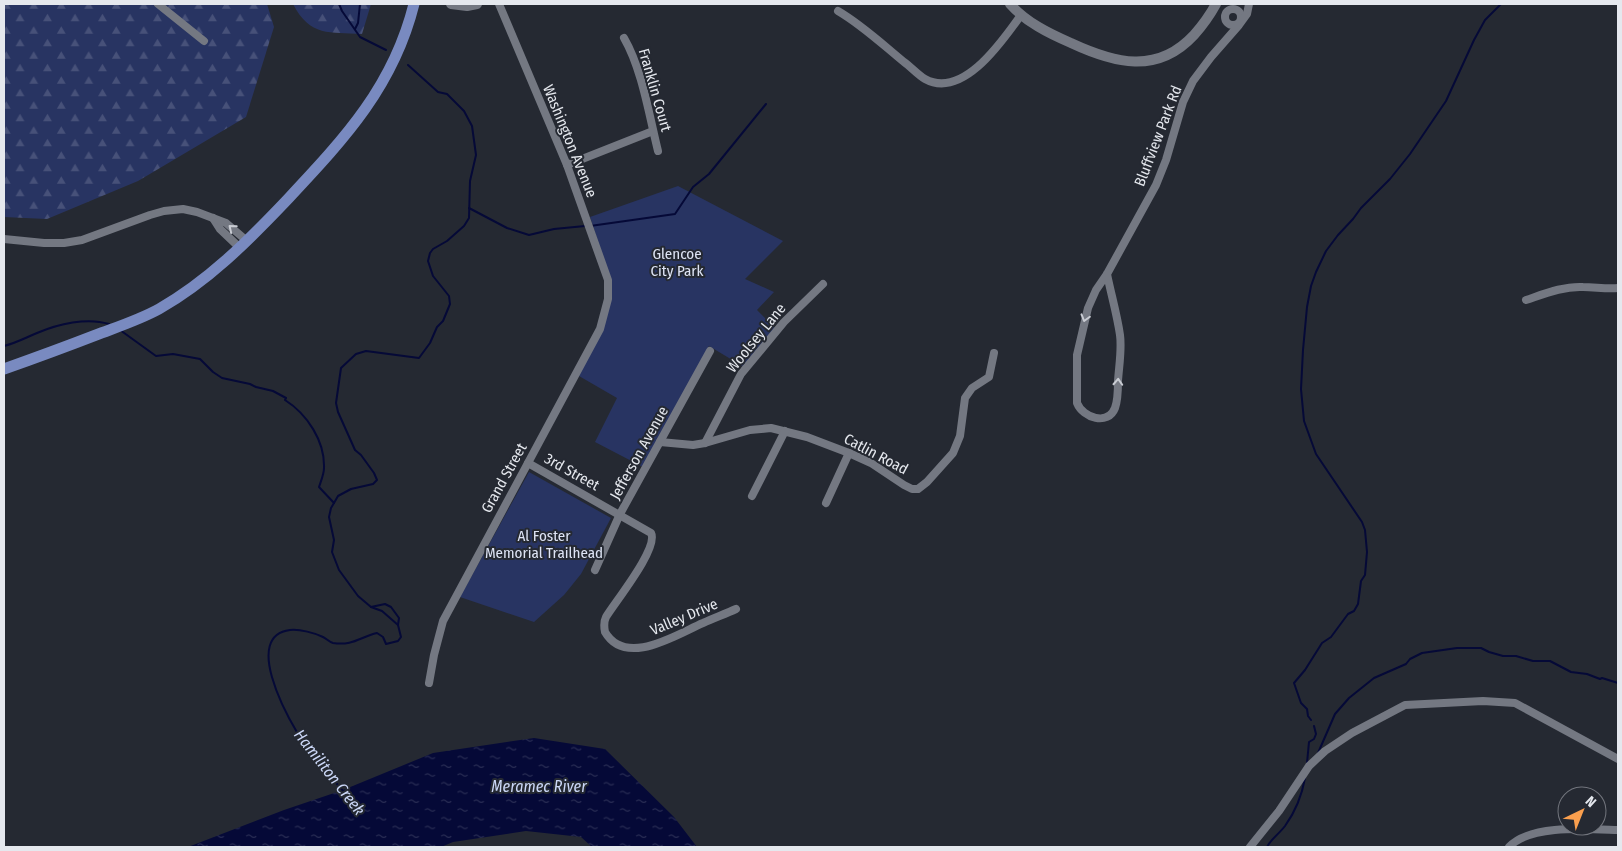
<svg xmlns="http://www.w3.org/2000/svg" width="1622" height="851" viewBox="0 0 1622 851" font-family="'Fira Sans Condensed',sans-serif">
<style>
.green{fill:#283462}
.forest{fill:url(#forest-firs)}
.water{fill:url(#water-ripples)}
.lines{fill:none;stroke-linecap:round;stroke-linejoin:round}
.stream{stroke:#050937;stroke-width:2}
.street{stroke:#747882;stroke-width:8}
.secondary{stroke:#747882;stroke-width:10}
.primary{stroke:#798ac0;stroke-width:11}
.oneway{stroke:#c9ccd3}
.labels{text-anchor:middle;stroke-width:4;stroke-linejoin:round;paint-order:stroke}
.street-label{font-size:15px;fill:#e5e8ee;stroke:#252932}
.park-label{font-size:15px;fill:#dee4f5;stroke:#252932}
.water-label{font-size:16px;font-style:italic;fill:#cbd7f7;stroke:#252932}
</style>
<defs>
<pattern id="forest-firs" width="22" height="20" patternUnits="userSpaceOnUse" patternTransform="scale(1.25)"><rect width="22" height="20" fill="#283462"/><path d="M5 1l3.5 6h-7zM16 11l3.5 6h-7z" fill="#475179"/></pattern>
<pattern id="water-ripples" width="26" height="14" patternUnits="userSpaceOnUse" patternTransform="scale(1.25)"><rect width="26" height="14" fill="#050937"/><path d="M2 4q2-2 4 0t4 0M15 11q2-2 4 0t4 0" fill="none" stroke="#292d54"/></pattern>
</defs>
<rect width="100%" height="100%" fill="#252932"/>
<g class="green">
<polygon points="678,186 783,241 745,279 774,292 757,310 776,329 744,367 709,346 643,467 595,442 617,398 579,376 611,301 612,284 590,217"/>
<polygon points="529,472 611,518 581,574 564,595 534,622 460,597"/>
</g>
<g class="forest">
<polygon points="4,4 267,4 274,27 246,117 138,181 47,219 4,217"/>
<path d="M293 4H371L362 34C330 32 310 37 293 4Z"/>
</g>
<polygon class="water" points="534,738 605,749 674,817 697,847 592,847 581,837 526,831 453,842 441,847 188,847 284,810 343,790 433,753"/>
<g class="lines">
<g class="stream">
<polyline points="339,4 342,11 360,37 386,50"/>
<polyline points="355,29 358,23 360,4"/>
<polyline points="469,208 507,228 529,235 554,229 585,226"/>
<polyline points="590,226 675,214 693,187 709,174 766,104"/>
<path d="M120 330 156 356 173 354 200 359 213 372 222 378 250 384 256 387 273 391 286 398 285 400C307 414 325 441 324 468 324 474 321 481 319 487L334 503"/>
<path d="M4 346C16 343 25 338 37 333 58 324 87 317 109 324"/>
<polyline points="371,607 385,604 391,607 399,618 398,625"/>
<polyline points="1311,720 1308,716 1307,709 1301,703 1294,683 1305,670 1322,643 1331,637 1348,614 1354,611 1358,604 1361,581 1365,575 1367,552 1365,530 1362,522 1316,454 1304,421 1301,389 1303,350 1307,307 1311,286 1316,272 1326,251 1338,235 1353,219 1361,208 1390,179 1410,154 1446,101 1474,40 1485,20 1501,4"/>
<polyline points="1318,753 1335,714 1349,698 1374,678 1406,664 1410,659 1422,653 1457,648 1481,648 1489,652 1503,656 1516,656 1533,661 1550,661 1571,672 1587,674 1600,679 1602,678 1618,683"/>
<polyline points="1307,763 1309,742 1314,739 1316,734 1314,726"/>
<path d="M343 791C328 773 310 754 298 734 286 714 243 636 290 630 300 629 315 633 323 637 327 639 329 642 333 643 353 646 360 637 377 633L383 637 386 644 398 641 401 637 398 625 382 611 371 607 358 596 339 570 332 552 334 540 329 517 331 508 334 503 338 496 351 489 373 484 377 480 374 473 361 455 355 450 338 412 336 403 341 368 356 354 366 351 419 358 430 343 437 327 443 321 450 304 449 296 433 276 428 261 430 253 433 249 447 241 464 226 469 218 470 181 476 155 472 126 464 111 447 94 438 92 408 65"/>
<path d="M1267 847C1271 839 1279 834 1285 826 1295 812 1302 795 1305 778"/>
</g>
<g class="street">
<polyline points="158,4 204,41"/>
<circle cx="1233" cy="17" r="8"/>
<path d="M838 11C862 25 882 44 904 62 911 67 918 75 925 79 963 100 1003 40 1021 15"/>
<path d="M624 38C642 69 649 115 658 151"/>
<polyline points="567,165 653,131"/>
<polyline points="213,218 220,229 240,248"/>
<polyline points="4,239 44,243 64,243 82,240 150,215 164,211 183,209 197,212 226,223 247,241"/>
<path d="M1107 274C1111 294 1117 314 1120 335 1122 349 1119 366 1118 381 1118 389 1118 400 1115 408 1108 426 1083 418 1077 403V355L1088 308 1096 290 1107 274 1156 185 1166 160 1183 102 1193 81 1211 57 1239 25 1247 14 1249 4"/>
<path d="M1526 300C1544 294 1563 286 1583 287 1595 287 1606 289 1618 288"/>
<polyline points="660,442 693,445 705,443 750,430 771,428 807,437 849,453 871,463 904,485 912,489 918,489 927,482 953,453 960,436 965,398 972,388 989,377 994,353"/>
<polyline points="705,443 741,374 784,322 823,284"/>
<path d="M528 463 651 533C659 548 615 602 606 617 604 621 604 627 605 632 626 668 677 634 703 623 714 618 725 614 736 609"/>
<polyline points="752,496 785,431"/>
<polyline points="826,503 849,453"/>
<polyline points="595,570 620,514 710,351"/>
<polyline points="429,683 434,655 443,621 600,329 608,299 608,280 567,165 499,4"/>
<polyline points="1250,847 1279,811 1309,766 1325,751 1352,733 1405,705 1483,701 1515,703 1618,759"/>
<path d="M1509 847C1530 824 1589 829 1618 830"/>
</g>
<g class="secondary">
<polyline points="451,4 467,6 477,4"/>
<path d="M1010 4C1026 22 1048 33 1071 43 1114 63 1157 75 1194 35 1202 26 1210 15 1216 4"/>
</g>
<path class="primary" d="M4 369C35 358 65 347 96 335 117 327 139 320 159 309 208 281 247 242 286 201 343 140 393 88 414 4"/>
</g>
<defs><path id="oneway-chevron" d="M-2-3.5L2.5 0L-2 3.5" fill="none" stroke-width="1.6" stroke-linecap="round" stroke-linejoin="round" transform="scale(1.25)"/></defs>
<g class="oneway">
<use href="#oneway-chevron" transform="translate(232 228) rotate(-141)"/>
<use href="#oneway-chevron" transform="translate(1085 318) rotate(106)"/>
<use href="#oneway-chevron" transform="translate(1118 382) rotate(-87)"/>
</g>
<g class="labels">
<g class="street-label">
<text transform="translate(655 90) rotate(74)" y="5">Franklin Court</text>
<text transform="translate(1158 136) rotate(-69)" y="5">Bluffview Park Rd</text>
<text transform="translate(570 141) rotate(68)" y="5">Washington Avenue</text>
<text transform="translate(756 338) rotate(-51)" y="5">Woolsey Lane</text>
<text transform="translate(639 453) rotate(-61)" y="5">Jefferson Avenue</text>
<text transform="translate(876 454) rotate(28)" y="5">Catlin Road</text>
<text transform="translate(572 472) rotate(29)" y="5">3rd Street</text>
<text transform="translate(504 478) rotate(-61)" y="5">Grand Street</text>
<text transform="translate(684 617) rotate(-23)" y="5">Valley Drive</text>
</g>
<g class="park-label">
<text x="677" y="259">Glencoe<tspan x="677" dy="17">City Park</tspan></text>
<text x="544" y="541">Al Foster<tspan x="544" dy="17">Memorial Trailhead</tspan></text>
</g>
<g class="water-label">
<text transform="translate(330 772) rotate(52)" y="6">Hamiliton Creek</text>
<text x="539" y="792">Meramec River</text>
</g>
</g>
<rect width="1622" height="851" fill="none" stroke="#e5e8ee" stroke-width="10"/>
<g transform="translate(1582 811) rotate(43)"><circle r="24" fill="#252932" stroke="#72757d"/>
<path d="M0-4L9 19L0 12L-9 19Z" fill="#fa9f4e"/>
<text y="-8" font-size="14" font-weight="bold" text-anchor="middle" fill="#e5e8ee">N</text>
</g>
</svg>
